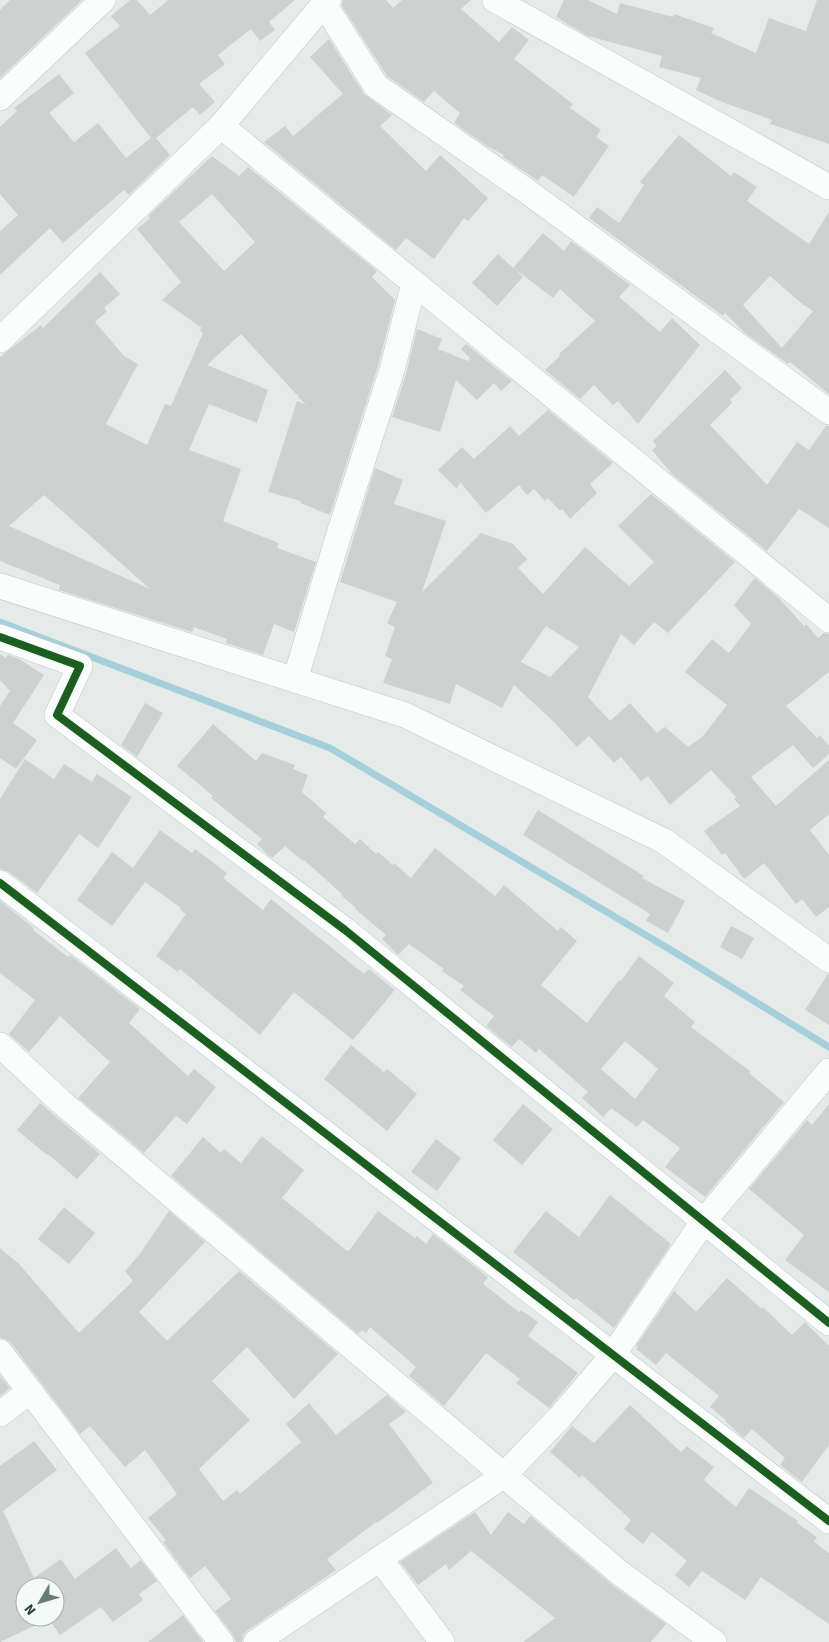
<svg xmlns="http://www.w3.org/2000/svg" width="829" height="1642" viewBox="0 0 829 1642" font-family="'Source Sans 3',sans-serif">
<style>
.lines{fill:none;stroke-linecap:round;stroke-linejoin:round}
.stream{stroke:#a5d0db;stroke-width:7}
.building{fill:#cdd2d0;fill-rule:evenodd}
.minor-casing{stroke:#c3c8c6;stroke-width:26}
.minor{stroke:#fbfcfc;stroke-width:25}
.cycleway-casing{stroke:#f4faf8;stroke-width:11}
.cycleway{stroke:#1b5e20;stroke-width:8}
</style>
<rect width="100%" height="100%" fill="#e6ebe9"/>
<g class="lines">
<polyline class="stream" points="0,622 330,748 676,953 829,1047"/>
</g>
<g class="building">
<polygon points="10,0 82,0 0,78 0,10"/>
<polygon points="130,0 137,0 150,15 168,0 295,0 269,22 275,30 260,41 251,29 218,55 225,64 199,84 215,102 200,115 193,107 156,138 170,155 129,195 124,190 63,243 50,228 0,275 0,231 18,215 0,194 0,127 17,111 14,108 59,74 74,93 49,113 74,142 98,123 126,158 151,138 85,53 120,26 111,16"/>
<polygon points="343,0 386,0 393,8 402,0 471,0 461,9 499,42 512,27 529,40 514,59 573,104 570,108 601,130 596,137 609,146 574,197 542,175 538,181 503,157 504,155 487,146 454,123 460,113 434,91 424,102 387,76 342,6"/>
<polygon points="564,0 588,0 617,14 620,3 673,17 674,14 714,28 711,33 756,53 769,18 806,31 817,0 829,0 829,144 770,124 772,120 722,102 696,90 701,78 659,67 662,56 588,36 556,17"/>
<polygon points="329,39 364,94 392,115 380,126 426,171 440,155 488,198 468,221 464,218 434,259 406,238 396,250 264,142 285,126 293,136 343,94 310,57"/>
<path d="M679 135 731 176 734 172 757 187 747 201 809 244 829 212V394L790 362 788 364 745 333 725 313 723 316 589 218 597 207 619 223 644 185 640 182ZM770 276 801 303 813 311 782 348 743 305Z"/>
<path d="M212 156 239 176 248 167 377 271 372 277 395 300 378 366 330 515 300 503 301 501 268 492 297 401 306 405 298 397 299 395 296 394 241 334 207 365 268 390 257 423 209 404 189 450 241 469 223 521 279 543 277 548 316 562 294 632 274 624 263 655 226 643 227 639 194 627 192 632 59 590 60 585 0 561V357L41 325 43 328 100 272 120 294 104 308 107 311 95 322 124 356 138 364 106 424 147 445 165 404 171 406 203 333 199 330 202 328 162 300 181 282 137 229 150 218 148 216ZM212 194 255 242 224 271 179 222ZM44 495 150 589 9 526Z"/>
<polygon points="543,233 564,251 571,241 630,285 619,297 660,332 672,318 700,345 638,424 618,401 613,405 594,385 580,399 545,370 560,356 559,354 595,321 560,289 553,298 515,269 523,277 497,306 472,283 498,254 513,268"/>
<polygon points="417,329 442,339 438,349 468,361 470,358 461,349 466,344 512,381 501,391 494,383 477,400 456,380 440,432 392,417 406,374"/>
<polygon points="725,370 742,388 730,400 732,403 710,425 767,485 797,442 809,450 826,426 829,426 829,528 799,509 767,551 672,474 652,450 657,446 653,441"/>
<polygon points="548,410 613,463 590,484 597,493 570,519 562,509 560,511 548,498 545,501 534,489 527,495 519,485 486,513 460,482 457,489 438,470 462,447 474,459 510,426 519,436"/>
<path d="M375 468 403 480 394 504 446 521 422 592 481 533 513 544 527 559 518 568 543 594 585 547 629 586 654 562 618 526 651 494 735 562 668 633 654 622 634 645 621 634 588 697 610 721 630 703 657 733 665 727 688 747 703 736 727 705 685 672 712 639 729 653 751 624 734 605 755 578 779 598 804 626 806 624 818 638 824 633 829 634V672L786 706 817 738 820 735 829 746V754L813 768 793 745 751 777 776 806 829 760V814L810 830 829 855V907L816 917 802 899 796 904 764 863 744 879 725 853 722 855 704 831 740 806 734 799 736 797 711 770 670 805 648 776 641 781 621 757 614 763 589 736 577 747 553 721 514 685 502 708 456 684 450 704 383 683 392 659 385 656 395 627 387 623 397 602 340 582ZM546 626 579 647 550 677 521 662Z"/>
<polygon points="0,654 6,658 8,655 19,659 44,675 13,723 37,740 16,769 0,758 0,706 10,691 0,680"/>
<polygon points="145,703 163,713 137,757 121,745"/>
<path d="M213 724 256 761 262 753 295 765 293 769 308 775 302 792 326 813 323 817 355 844 360 839 376 854 378 852 393 865 394 863 411 878 435 848 495 896 504 885 558 931 561 927 577 941 541 985 587 1023 619 980 621 981 639 956 674 983 664 996 695 1022 691 1027 751 1072 749 1073 784 1102 705 1197 665 1167 680 1148 643 1120 637 1127 611 1108 603 1117 582 1098 588 1092 539 1049 536 1053 519 1039 512 1047 486 1026 494 1016 460 990 464 986 442 971 444 969 409 944 398 955 382 939 386 935 355 909 356 908 341 895 342 894 304 860 303 861 285 846 272 858 267 854 257 844 262 839 211 798 213 796 177 766ZM625 1041 658 1069 635 1099 601 1069Z"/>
<polygon points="25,759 54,779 64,764 92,782 97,774 132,797 98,848 79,834 37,893 9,872 0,869 0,799"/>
<polygon points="538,810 644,876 642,878 685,901 668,933 646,921 650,914 523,835"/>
<polygon points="160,830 192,853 195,849 227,873 223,878 263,910 271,899 364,974 369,969 395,990 353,1040 294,992 260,1035 180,969 178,972 156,956 186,914 180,910 181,908 145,882 112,926 77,900 112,852 133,868"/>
<polygon points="0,901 34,928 33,930 68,957 70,955 140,1009 129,1023 188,1076 194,1069 216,1087 187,1124 176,1116 144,1153 78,1098 110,1062 60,1016 29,1052 9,1034 35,1000 0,973"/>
<polygon points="731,926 754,938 742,959 720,947"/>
<polygon points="828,974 829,974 829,1025 805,1010"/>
<polygon points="351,1045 384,1072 387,1069 417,1094 387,1131 324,1079"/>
<polygon points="40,1103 100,1154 77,1179 48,1154 47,1155 17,1130"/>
<polygon points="523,1104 553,1129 522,1165 493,1140"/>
<polygon points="829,1104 829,1292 785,1260 804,1235 749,1189 807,1120 812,1125"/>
<polygon points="262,1136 304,1170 282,1198 346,1250 349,1251 378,1211 415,1238 417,1236 426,1244 433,1234 488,1277 483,1284 519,1312 521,1310 538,1322 528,1336 578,1373 549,1408 516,1383 520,1379 486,1353 444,1406 409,1376 416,1367 370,1327 366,1333 362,1330 358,1334 171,1176 203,1137 221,1153 224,1149 241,1163"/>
<polygon points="436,1139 461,1158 437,1191 411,1172"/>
<polygon points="610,1195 671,1244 614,1328 576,1298 574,1300 513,1252 546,1211 579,1237"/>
<polygon points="64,1207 95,1233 69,1264 38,1239"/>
<polygon points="169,1211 205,1242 139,1312 167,1341 239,1271 338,1354 294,1399 247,1347 212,1381 250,1420 199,1469 223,1501 237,1490 240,1494 301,1442 286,1424 309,1403 336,1435 387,1395 406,1412 389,1424 433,1483 377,1523 376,1522 327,1559 336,1570 248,1630 243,1635 242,1642 236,1642 232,1633 215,1611 231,1599 205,1566 190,1578 163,1542 166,1540 148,1518 177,1494 145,1450 125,1467 90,1426 80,1434 11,1343 6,1339 0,1338 0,1248 18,1263 79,1333 133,1281 125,1271 139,1255"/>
<polygon points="727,1278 762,1309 763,1307 792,1335 805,1322 829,1346 829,1445 802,1482 780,1465 785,1458 752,1429 744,1438 725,1421 726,1420 710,1407 719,1396 666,1353 656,1365 636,1349 638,1347 636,1346 674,1291 696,1312"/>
<polygon points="0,1376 10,1388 0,1396"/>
<polygon points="630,1405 681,1452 687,1446 714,1467 704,1480 736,1507 749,1488 798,1521 797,1523 817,1537 814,1542 829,1553 829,1624 761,1577 745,1600 702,1571 689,1587 675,1575 687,1561 652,1532 643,1544 624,1529 631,1520 582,1475 580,1478 550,1452 572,1426 594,1443"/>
<path d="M34 1441 57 1470 3 1511 34 1578 61 1559 75 1579 116 1548 131 1568 141 1560 157 1581 139 1594 143 1600 113 1622 101 1607 60 1635 49 1619 0 1642V1466ZM25 1587H55V1617H25Z"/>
<polygon points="475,1512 491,1535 508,1512 524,1524 530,1516 611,1584 666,1624 651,1642 523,1642 555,1618 471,1551 449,1570 446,1564 418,1585 400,1562"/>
<polygon points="183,1615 203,1642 148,1642"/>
</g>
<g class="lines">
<defs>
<g id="minor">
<polyline points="495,0 829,187"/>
<polyline points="324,4 376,86 528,192 829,412"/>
<polyline points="0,98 103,0"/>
<polyline points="221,126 829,620"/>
<polyline points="0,340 221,126 324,4 329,0"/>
<polyline points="0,586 405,715 664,841 829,960"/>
<polyline points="0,637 80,666 57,715 345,930 829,1323"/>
<polyline points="295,680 339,534 392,370 414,283"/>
<polyline points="0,883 829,1521"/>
<polyline points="0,1045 60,1101 620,1573 714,1642"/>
<polyline points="0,1352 221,1642"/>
<polyline points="0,1414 30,1391"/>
<polyline points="380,1559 442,1642"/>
<polyline points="256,1642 503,1476 560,1417 613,1355 703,1222 829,1071"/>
</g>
</defs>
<use href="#minor" class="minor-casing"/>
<use href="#minor" class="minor"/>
<defs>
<g id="cycleway">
<polyline points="0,637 80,666 57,715 345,930 829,1323"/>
<polyline points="0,883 829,1521"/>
</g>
</defs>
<use href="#cycleway" class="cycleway-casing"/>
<use href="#cycleway" class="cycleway"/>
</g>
<g transform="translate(40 1602) rotate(232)"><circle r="24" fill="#f4faf8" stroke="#a0b0ac"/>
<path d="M0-4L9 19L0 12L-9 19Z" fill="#677c77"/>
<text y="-8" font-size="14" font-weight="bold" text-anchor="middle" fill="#22413a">N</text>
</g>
</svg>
